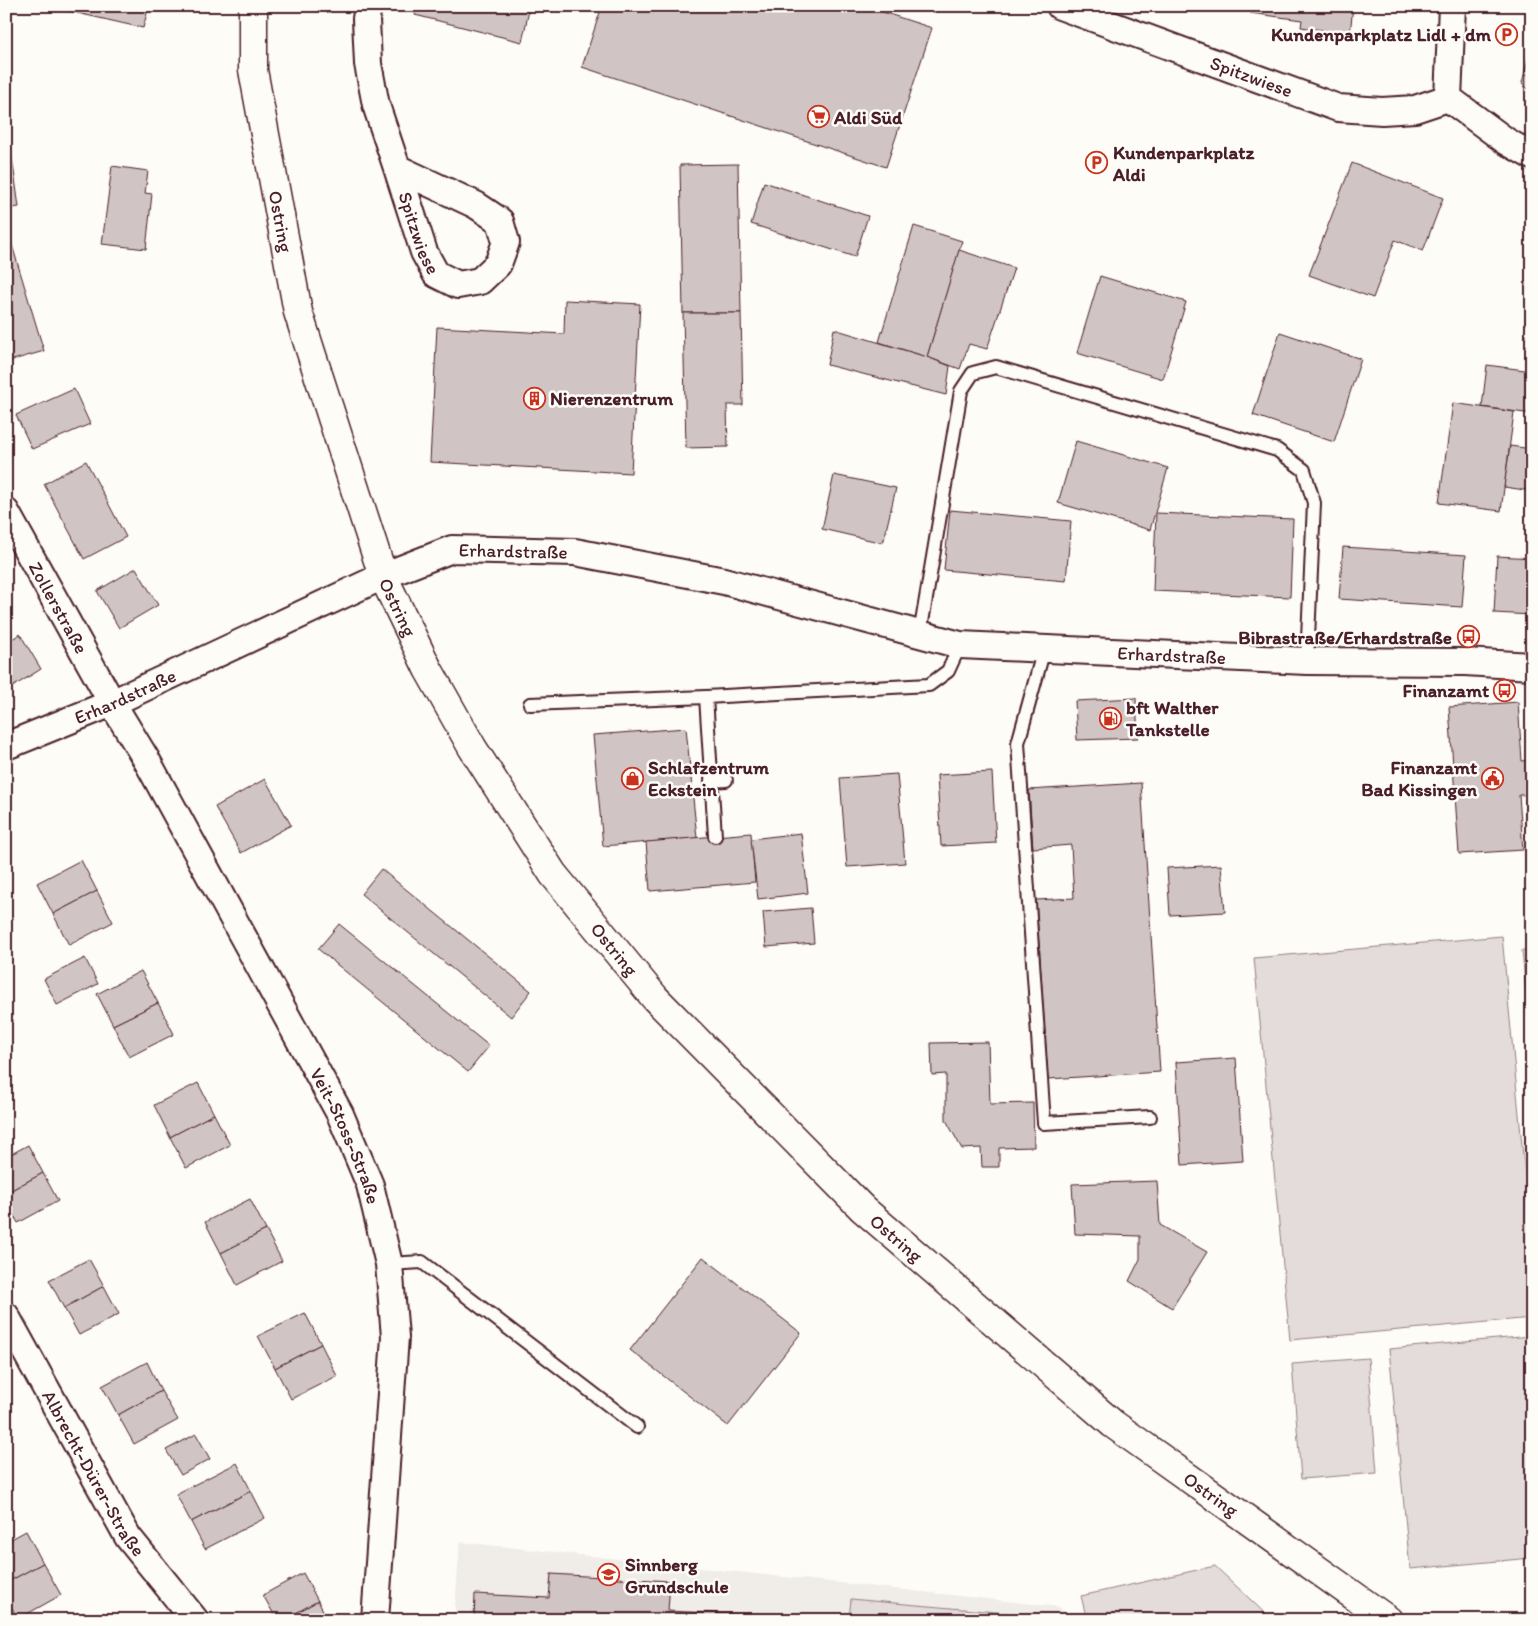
<svg xmlns="http://www.w3.org/2000/svg" width="1538" height="1626" viewBox="0 0 1538 1626" font-family="Itim,sans-serif">
<style>
.built{fill:#f0ece8}
.green{fill:#e3dcda;stroke:#967e82}
.building{fill:#d0c5c4;stroke:#4a1f2b}
.lines{fill:none;stroke-linecap:round;stroke-linejoin:round}
.lane-casing{stroke:#4a1f2b;stroke-width:16}
.street-casing{stroke:#4a1f2b;stroke-width:30}
.secondary-casing{stroke:#4a1f2b;stroke-width:31}
.lane{stroke:#fdfcf7;stroke-width:12}
.street{stroke:#fdfcf7;stroke-width:26}
.secondary{stroke:#fdfcf7;stroke-width:28}
.labels{text-anchor:middle;stroke-width:5;stroke-linejoin:round;paint-order:stroke}
.poi-label{font-size:19px;font-weight:bold;fill:#4a1f2b;stroke:#fdfcf7;text-anchor:start}
.street-label{font-size:19px;fill:#4a1f2b;stroke:#fdfcf7}
</style>
<rect width="100%" height="100%" fill="#fdfcf7"/>
<filter id="ink" filterUnits="userSpaceOnUse"><feTurbulence type="fractalNoise" baseFrequency=".02" numOctaves="2"/><feDisplacementMap in="SourceGraphic" scale="10" xChannelSelector="R" yChannelSelector="G"/><feConvolveMatrix kernelMatrix="1 2 1 2 8 2 1 2 1" color-interpolation-filters="sRGB"/></filter>
<g filter="url(#ink)">
<polygon class="built" points="460,1542 1060,1607 1064,1620 454,1620"/>
<g class="green">
<polygon points="1502,936 1532,1250 1532,1318 1290,1340 1254,958"/>
<polygon points="1522,950 1532,950 1532,1060"/>
<polygon points="1530,1336 1532,1354 1532,1558 1410,1569 1389,1349"/>
<polygon points="1368,1358 1377,1473 1301,1479 1292,1364"/>
<polygon points="1215,1566 1272,1620 1087,1620 1081,1596"/>
<polygon points="851,1599 872,1601 1041,1616 1041,1620 849,1620"/>
</g>
<g class="building">
<polygon points="65,6 149,6 143,28 64,10"/>
<polygon points="417,6 530,6 522,42 415,15"/>
<polygon points="602,6 864,6 932,28 886,167 582,67"/>
<polygon points="1251,6 1353,6 1350,34 1301,27 1302,20 1250,13"/>
<polygon points="1532,42 1532,93 1522,83"/>
<polygon points="6,150 11,150 19,207 6,209"/>
<polygon points="1352,163 1443,198 1423,251 1395,240 1373,298 1309,275"/>
<polygon points="738,164 741,313 683,313 680,165"/>
<polygon points="112,166 148,171 145,193 152,194 146,249 102,244"/>
<polygon points="764,182 868,216 855,257 751,224"/>
<polygon points="914,226 962,241 927,357 879,342"/>
<polygon points="9,235 44,351 6,362 6,236"/>
<polygon points="959,250 1014,268 987,349 969,344 960,369 927,357"/>
<polygon points="1100,276 1186,302 1163,379 1077,353"/>
<polygon points="1532,284 1532,325 1526,324"/>
<polygon points="565,300 640,304 631,473 430,462 437,327 564,334"/>
<polygon points="683,313 741,313 743,405 727,405 728,447 686,448"/>
<polygon points="834,329 927,357 950,366 946,395 827,365"/>
<polygon points="1280,332 1361,359 1334,442 1253,415"/>
<polygon points="1487,365 1532,371 1532,414 1482,407"/>
<polygon points="74,389 90,424 32,449 16,415"/>
<polygon points="1453,403 1514,412 1501,511 1439,503"/>
<polygon points="1076,441 1168,468 1150,530 1058,503"/>
<polygon points="1510,446 1532,449 1532,491 1504,487"/>
<polygon points="86,461 126,537 84,559 44,484"/>
<polygon points="834,475 896,488 883,543 822,529"/>
<polygon points="950,510 1071,521 1066,581 944,570"/>
<polygon points="1156,513 1293,519 1290,597 1153,591"/>
<polygon points="1343,547 1466,555 1462,607 1339,599"/>
<polygon points="1497,556 1532,558 1532,615 1494,613"/>
<polygon points="136,568 158,605 119,628 97,591"/>
<polygon points="20,634 41,669 6,691 6,643"/>
<polygon points="1136,698 1138,738 1077,740 1075,701"/>
<polygon points="1518,702 1522,761 1532,760 1532,794 1519,795 1523,850 1459,854 1449,707"/>
<polygon points="686,728 697,838 603,846 593,735"/>
<polygon points="992,772 996,843 941,846 937,775"/>
<polygon points="897,774 905,863 847,867 840,778"/>
<polygon points="265,779 291,825 241,853 215,807"/>
<polygon points="1141,783 1160,1072 1048,1079 1036,900 1074,898 1071,845 1033,848 1029,790"/>
<polygon points="751,833 755,882 650,891 646,842"/>
<polygon points="801,833 808,893 758,899 751,839"/>
<polygon points="81,860 97,891 53,914 37,883"/>
<polygon points="1221,865 1225,912 1170,915 1167,868"/>
<polygon points="381,869 531,991 511,1017 361,894"/>
<polygon points="97,891 113,922 69,945 53,914"/>
<polygon points="811,908 814,943 766,947 763,912"/>
<polygon points="339,924 489,1046 468,1072 318,949"/>
<polygon points="85,958 98,984 57,1005 44,979"/>
<polygon points="141,971 158,1003 113,1025 97,994"/>
<polygon points="158,1003 174,1034 129,1057 113,1025"/>
<polygon points="988,1042 990,1104 1033,1103 1034,1147 999,1148 999,1167 982,1167 981,1148 962,1149 946,1120 946,1074 932,1075 931,1043"/>
<polygon points="1236,1058 1243,1161 1182,1165 1176,1062"/>
<polygon points="198,1083 214,1114 170,1137 154,1105"/>
<polygon points="214,1114 230,1145 186,1168 170,1137"/>
<polygon points="28,1145 43,1173 6,1193 6,1157"/>
<polygon points="43,1173 58,1201 18,1223 6,1201 6,1193"/>
<polygon points="1157,1181 1160,1225 1207,1252 1172,1308 1129,1281 1140,1259 1140,1236 1075,1234 1072,1184"/>
<polygon points="250,1199 266,1230 221,1253 205,1222"/>
<polygon points="266,1230 282,1261 237,1285 221,1253"/>
<polygon points="703,1257 801,1333 728,1426 630,1350"/>
<polygon points="89,1259 104,1286 64,1308 49,1280"/>
<polygon points="104,1286 119,1314 79,1335 64,1308"/>
<polygon points="305,1313 321,1344 275,1368 258,1336"/>
<polygon points="321,1344 337,1376 291,1399 275,1368"/>
<polygon points="147,1362 161,1391 118,1415 102,1386"/>
<polygon points="161,1391 178,1420 134,1444 118,1415"/>
<polygon points="196,1434 210,1459 181,1475 166,1450"/>
<polygon points="237,1463 251,1491 191,1522 176,1494"/>
<polygon points="251,1491 265,1518 205,1549 191,1522"/>
<polygon points="26,1531 43,1563 6,1583 6,1542"/>
<polygon points="43,1563 61,1595 18,1619 6,1597 6,1583"/>
<polygon points="303,1573 318,1601 283,1620 277,1620 263,1595"/>
<polygon points="551,1574 670,1581 668,1611 751,1615 751,1620 474,1620 475,1594 549,1598"/>
<polygon points="318,1601 328,1620 283,1620"/>
</g>
<g class="lines">
<defs>
<g id="lane">
<polyline points="920,634 961,391 973,373 996,367 1277,450 1304,470 1314,503 1307,661"/>
<polyline points="1044,649 1018,743 1044,1123 1150,1117"/>
<polyline points="530,704 706,697"/>
<polyline points="711,781 726,780"/>
<polyline points="715,836 706,697 929,685 948,671 960,645"/>
<polyline points="389,1264 422,1262 637,1427"/>
</g>
<g id="street">
<path id="s1" d="M368 6 366 19 368 64 376 105 397 168 424 252 436 274 458 285 480 281 498 264 506 242 500 221 476 205 397 168"/>
<path id="s2" d="M1060 6 1338 108 1382 111 1415 109 1448 98"/>
<polyline points="1452,6 1448,98 1506,141 1532,156"/>
<path id="s3" d="M6 512 112 703 146 759 340 1114 370 1185 389 1264 395 1337 375 1620"/>
<path id="s4" d="M6 746 112 703 383 576 452 549 575 552 724 581 960 645 1307 661 1465 662 1532 666"/>
<path id="s5" d="M6 1316 128 1537 195 1620"/>
</g>
<g id="secondary">
<path id="s6" d="M253 6V70L298 312 383 576 428 669 472 747 553 874 655 998 863 1209 1113 1424 1388 1620"/>
</g>
</defs>
<use href="#lane" class="lane-casing"/>
<use href="#street" class="street-casing"/>
<use href="#secondary" class="secondary-casing"/>
<use href="#lane" class="lane"/>
<use href="#street" class="street"/>
<use href="#secondary" class="secondary"/>
</g>
</g>
<defs>
<symbol id="parking-ring" viewBox="-11 -11 22 22"><circle r="9.5" fill="#fdfcf7" stroke="#c8321e" stroke-width="1.5"/><path d="M-3.5-5.5H1a3.5 3.5 0 0 1 0 7H-1V5.5H-3.5ZM-1-3.4V-.6H.8a1.4 1.4 0 0 0 0-2.8Z" fill="#c8321e"/></symbol>
<symbol id="supermarket-ring" viewBox="-11 -11 22 22"><circle r="9.5" fill="#fdfcf7" stroke="#c8321e" stroke-width="1.5"/><path d="M-6-5.5h2.5l.6 2H6L4.5 2H-2.5L-4.4-4H-6ZM-1.5 3.2a1.3 1.3 0 1 0 .1 0ZM3 3.2a1.3 1.3 0 1 0 .1 0Z" fill="#c8321e"/></symbol>
<symbol id="building-ring" viewBox="-11 -11 22 22"><circle r="9.5" fill="#fdfcf7" stroke="#c8321e" stroke-width="1.5"/><path d="M-4-6H4V6H1V3H-1V6H-4ZM-2.5-4.3h1.7v1.8h-1.7ZM.8-4.3h1.7v1.8H.8ZM-2.5-1h1.7V.8h-1.7ZM.8-1h1.7V.8H.8Z" fill="#c8321e"/></symbol>
<symbol id="bus-ring" viewBox="-11 -11 22 22"><circle r="9.5" fill="#fdfcf7" stroke="#c8321e" stroke-width="1.5"/><path d="M-5-6H5V4H4V6H2V4H-2V6H-4V4H-5ZM-3.5-4V0h7V-4ZM-3.5 1.2v1.5H-2V1.2ZM2 1.2v1.5H3.5V1.2Z" fill="#c8321e"/></symbol>
<symbol id="fuel-ring" viewBox="-11 -11 22 22"><circle r="9.5" fill="#fdfcf7" stroke="#c8321e" stroke-width="1.5"/><path d="M-5.5-6h7V0h2V4h1.3V-2.5L3-4.5l.8-.8L6-3V5H2.5V1h-1V6h-7ZM-4.2-4.7v3.2H.2V-4.7Z" fill="#c8321e"/></symbol>
<symbol id="shop-ring" viewBox="-11 -11 22 22"><circle r="9.5" fill="#fdfcf7" stroke="#c8321e" stroke-width="1.5"/><path d="M-5-2.5h2.3a2.7 3.5 0 0 1 5.4 0H5L5.5 6h-11ZM-1.5-2.5h3a1.5 2.3 0 0 0-3 0Z" fill="#c8321e"/></symbol>
<symbol id="civic-ring" viewBox="-11 -11 22 22"><circle r="9.5" fill="#fdfcf7" stroke="#c8321e" stroke-width="1.5"/><path d="M-.6-6.5H3V-4.5H.6V-3L4-1V1h2V6H-6V1h2V-1L-.6-3ZM-1.2 2.5V6h2.4V2.5Z" fill="#c8321e"/></symbol>
<symbol id="school-ring" viewBox="-11 -11 22 22"><circle r="9.5" fill="#fdfcf7" stroke="#c8321e" stroke-width="1.5"/><path d="M0-5L7-2L0 1L-7-2ZM-4 1L0 2.5L4 1V4Q0 6-4 4Z" fill="#c8321e"/></symbol>
</defs>
<g fill-rule="evenodd">
<use href="#parking-ring" x="1494" y="22" width="25" height="25"/>
<use href="#supermarket-ring" x="806" y="104" width="25" height="25"/>
<use href="#parking-ring" x="1084" y="150" width="25" height="25"/>
<use href="#building-ring" x="522" y="386" width="25" height="25"/>
<use href="#bus-ring" x="1456" y="624" width="25" height="25"/>
<use href="#bus-ring" x="1492" y="678" width="25" height="25"/>
<use href="#fuel-ring" x="1098" y="706" width="25" height="25"/>
<use href="#shop-ring" x="620" y="766" width="25" height="25"/>
<use href="#civic-ring" x="1480" y="766" width="25" height="25"/>
<use href="#school-ring" x="596" y="1562" width="25" height="25"/>
</g>
<g class="labels">
<g class="poi-label">
<text x="1491" y="41" text-anchor="end">Kundenparkplatz Lidl + dm</text>
<text x="834" y="124">Aldi Süd</text>
<text x="1113" y="159">Kundenparkplatz<tspan x="1113" dy="22">Aldi</tspan></text>
<text x="550" y="405">Nierenzentrum</text>
<text x="1452" y="644" text-anchor="end">Bibrastraße/Erhardstraße</text>
<text x="1489" y="697" text-anchor="end">Finanzamt</text>
<text x="1126" y="714">bft Walther<tspan x="1126" dy="22">Tankstelle</tspan></text>
<text x="648" y="774">Schlafzentrum<tspan x="648" dy="22">Eckstein</tspan></text>
<text x="1477" y="774" text-anchor="end">Finanzamt<tspan x="1477" dy="22">Bad Kissingen</tspan></text>
<text x="625" y="1571">Sinnberg<tspan x="625" dy="22">Grundschule</tspan></text>
</g>
<g class="street-label">
<text dy="7" stroke="none"><textPath href="#s2" startOffset="204">Spitzwiese</textPath></text>
<text dy="7" stroke="none"><textPath href="#s6" startOffset="218">Ostring</textPath></text>
<text dy="7" stroke="none"><textPath href="#s1" startOffset="235">Spitzwiese</textPath></text>
<text dy="7" stroke="none"><textPath href="#s4" startOffset="549">Erhardstraße</textPath></text>
<text dy="7" stroke="none"><textPath href="#s6" startOffset="622">Ostring</textPath></text>
<text dy="7" stroke="none"><textPath href="#s3" startOffset="109">Zollerstraße</textPath></text>
<text dy="7" stroke="none"><textPath href="#s4" startOffset="1219">Erhardstraße</textPath></text>
<text dy="7" stroke="none"><textPath href="#s4" startOffset="129">Erhardstraße</textPath></text>
<text dy="7" stroke="none"><textPath href="#s6" startOffset="1028">Ostring</textPath></text>
<text dy="7" stroke="none"><textPath href="#s3" startOffset="711">Veit-Stoss-Straße</textPath></text>
<text dy="7" stroke="none"><textPath href="#s6" startOffset="1432">Ostring</textPath></text>
<text dy="7" stroke="none"><textPath href="#s5" startOffset="180">Albrecht-Dürer-Straße</textPath></text>
<text dy="7" stroke="none"><textPath href="#s6" startOffset="1838">Ostring</textPath></text>
</g>
</g>
<rect width="1538" height="1626" fill="none" stroke="#fdfcf7" stroke-width="25"/>
<rect x="12" y="12" width="1513" height="1601" fill="none" stroke="#4a1f2b" stroke-width="2" filter="url(#ink)"/>
</svg>
